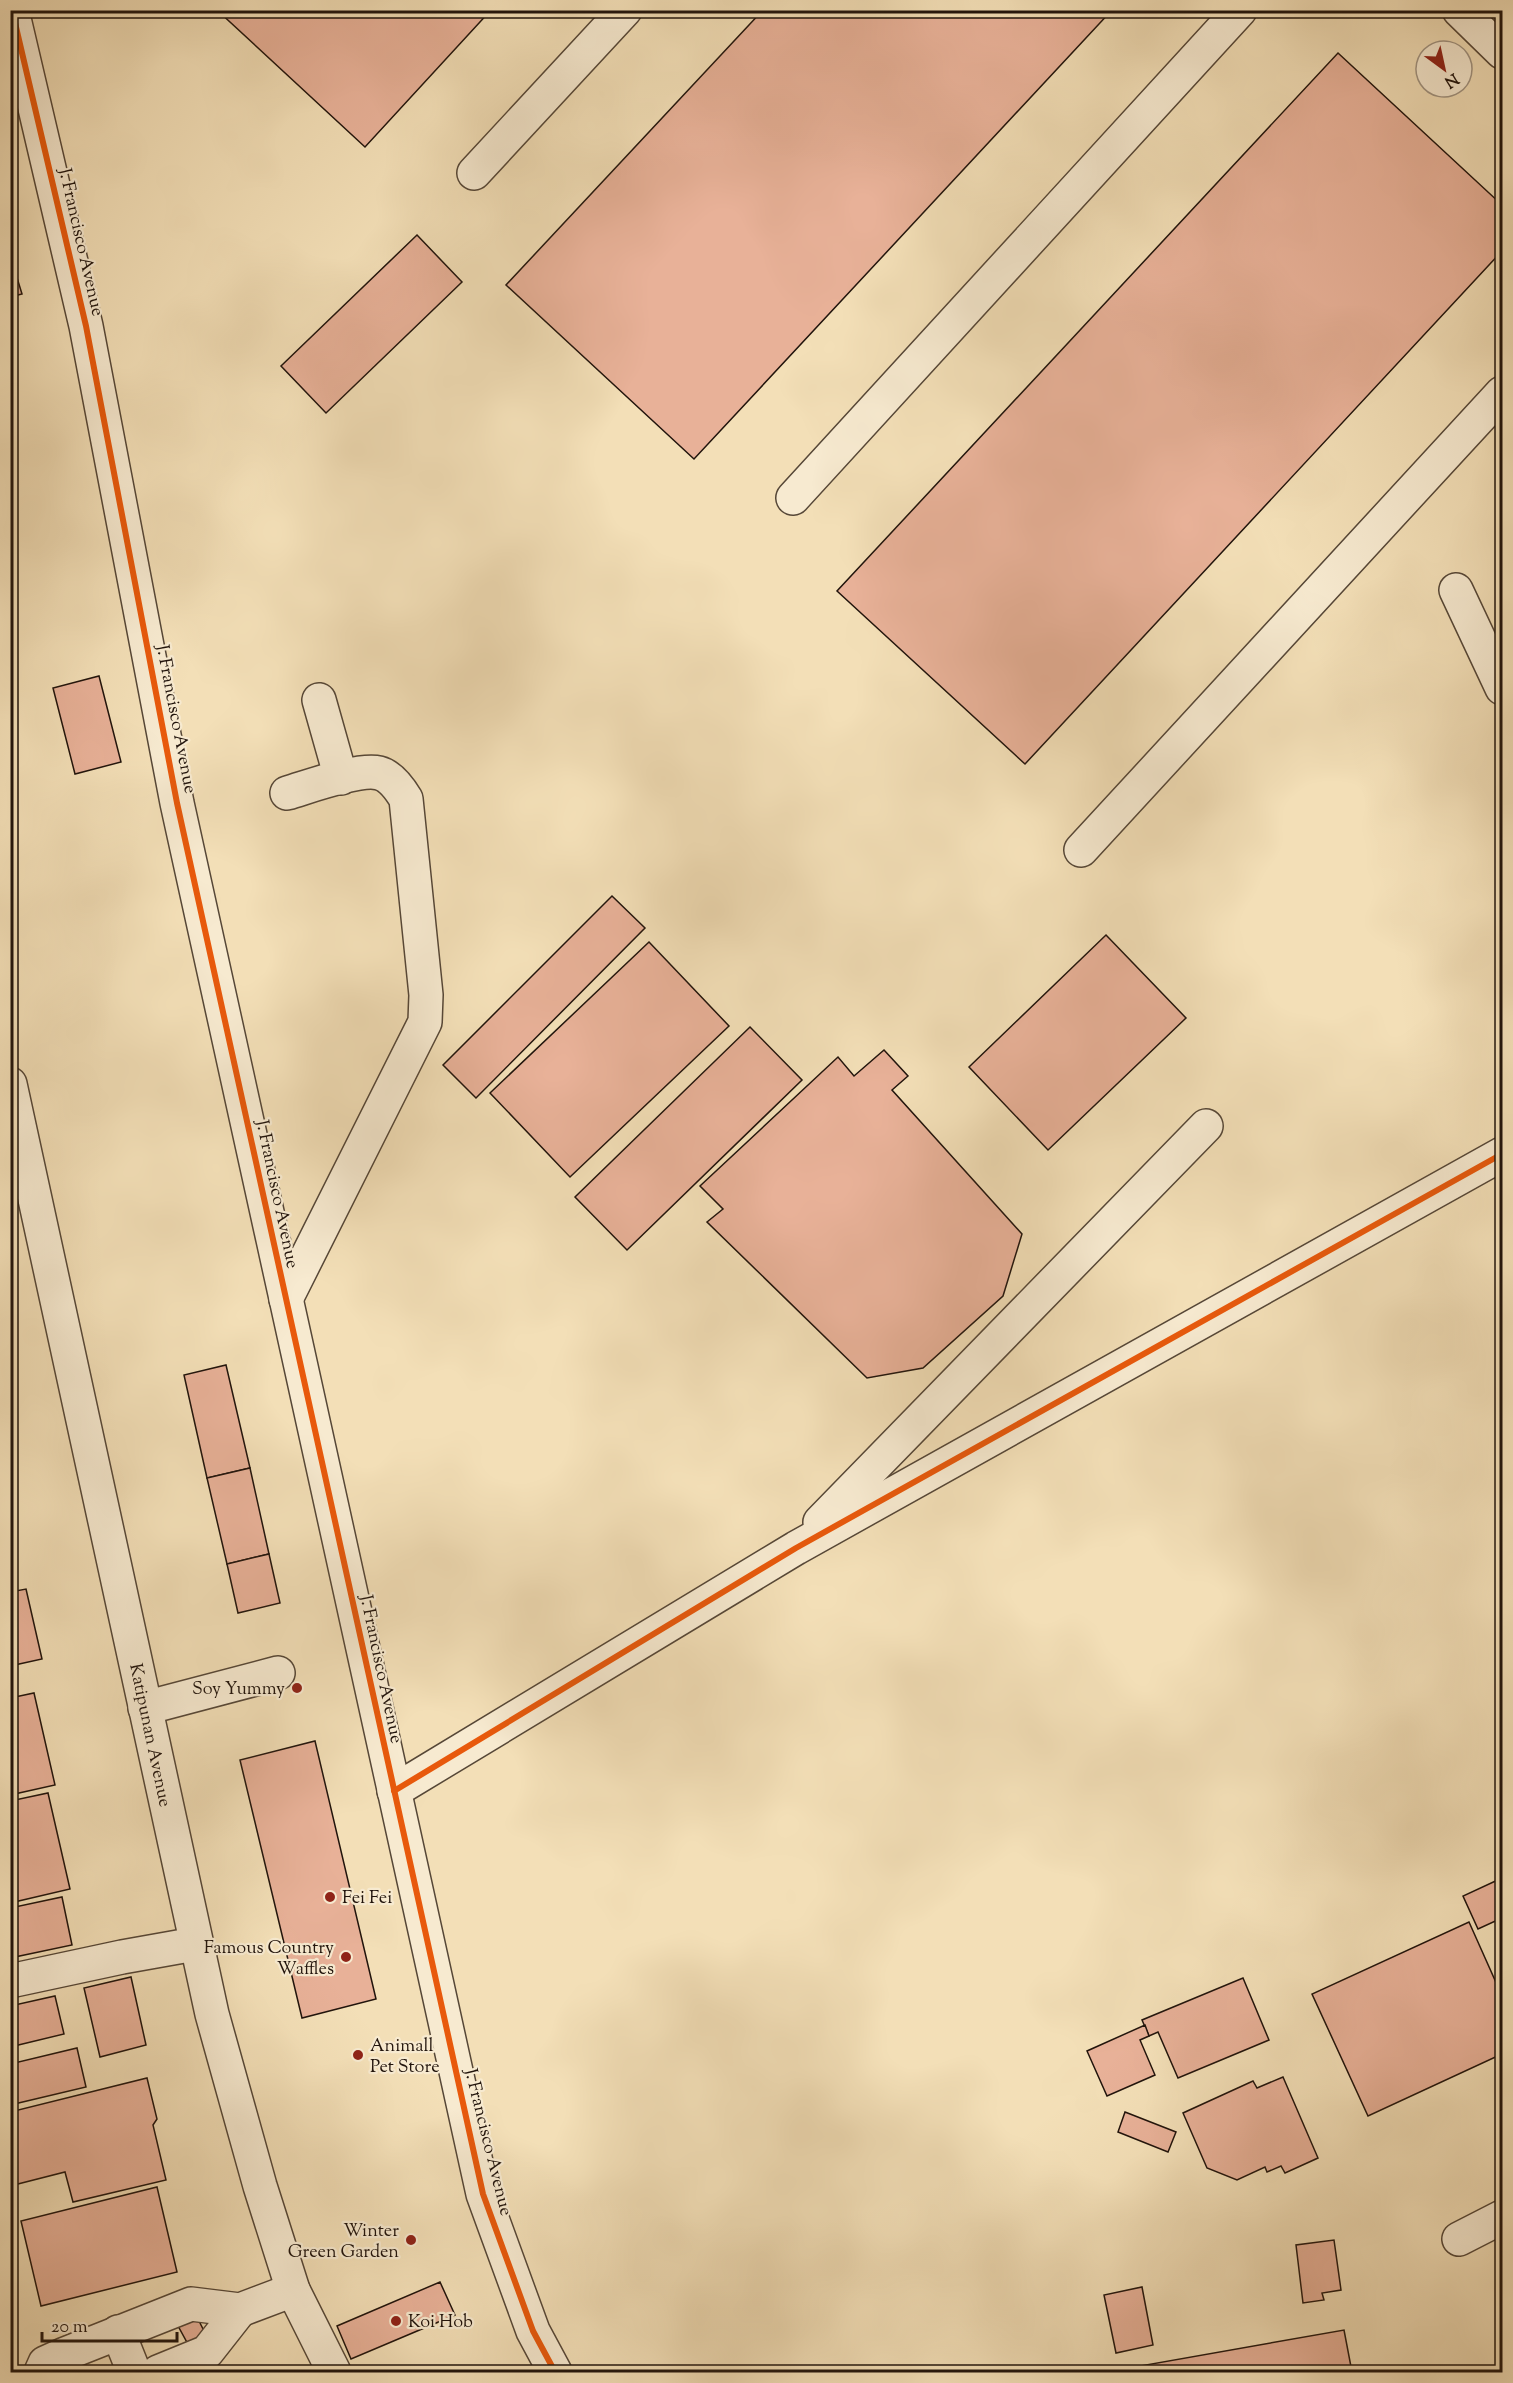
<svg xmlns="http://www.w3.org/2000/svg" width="1513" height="2383" viewBox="0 0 1513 2383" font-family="'Sorts Mill Goudy',serif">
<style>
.building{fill:#e8b198;stroke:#21140c;stroke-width:1.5}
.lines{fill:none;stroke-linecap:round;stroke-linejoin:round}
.minor-casing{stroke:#564737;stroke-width:36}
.minor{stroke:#f7ead0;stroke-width:33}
.cycleway-casing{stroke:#f7ead0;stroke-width:10}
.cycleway{stroke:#e8590c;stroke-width:6}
.poi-dot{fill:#8f2418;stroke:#f7ead0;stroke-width:2}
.labels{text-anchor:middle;stroke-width:4.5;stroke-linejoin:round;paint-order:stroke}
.street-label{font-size:18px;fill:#21140c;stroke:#f7ead0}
.poi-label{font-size:18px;fill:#21140c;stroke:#f7ead0;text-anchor:end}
</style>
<rect width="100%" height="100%" fill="#f3dfb7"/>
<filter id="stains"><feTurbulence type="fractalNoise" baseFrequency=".00333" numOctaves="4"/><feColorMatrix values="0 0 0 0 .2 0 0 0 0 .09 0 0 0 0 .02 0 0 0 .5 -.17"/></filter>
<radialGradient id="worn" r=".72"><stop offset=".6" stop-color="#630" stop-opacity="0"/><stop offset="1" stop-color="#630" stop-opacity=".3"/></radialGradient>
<g class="building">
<polygon points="217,10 491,10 365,147"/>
<polygon points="763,10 1112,10 694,459 506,285"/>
<polygon points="1338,53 1502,205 1502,251 1025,764 837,591"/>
<polygon points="417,235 462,282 326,413 281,366"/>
<polygon points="10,255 22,294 10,297"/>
<polygon points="99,676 121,762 75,774 53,688"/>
<polygon points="612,896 645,928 476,1098 443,1065"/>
<polygon points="1106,935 1186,1018 1048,1150 969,1067"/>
<polygon points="649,942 729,1026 570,1177 490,1093"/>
<polygon points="750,1027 802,1080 627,1250 575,1197"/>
<polygon points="884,1050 908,1076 892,1090 1022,1234 1003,1296 923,1368 867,1378 707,1222 723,1209 700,1186 838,1057 854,1076"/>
<polygon points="226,1365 250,1468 207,1478 184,1375"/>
<polygon points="250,1468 269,1554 227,1564 207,1478"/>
<polygon points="269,1554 280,1603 238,1613 227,1564"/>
<polygon points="26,1589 42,1659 10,1666 10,1592"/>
<polygon points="34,1693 55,1785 10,1795 10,1698"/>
<polygon points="315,1741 376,1999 302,2018 240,1760"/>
<polygon points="48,1793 70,1889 10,1903 10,1801"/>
<polygon points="1502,1878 1502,1918 1478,1929 1463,1896"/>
<polygon points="62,1897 72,1945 10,1958 10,1908"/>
<polygon points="1469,1922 1502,1996 1502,2054 1368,2116 1312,1994"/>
<polygon points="131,1977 146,2045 100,2057 84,1988"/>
<polygon points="1243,1978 1269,2040 1178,2078 1158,2032 1149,2036 1142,2020"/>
<polygon points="55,1996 64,2034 10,2047 10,2006"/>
<polygon points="1145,2025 1149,2036 1140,2040 1155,2075 1107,2096 1087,2051"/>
<polygon points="77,2048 86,2087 10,2105 10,2064"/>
<polygon points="1283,2077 1318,2158 1285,2173 1281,2166 1267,2172 1265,2167 1237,2180 1207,2168 1183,2113 1253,2081 1257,2088"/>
<polygon points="147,2078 157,2119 153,2125 166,2180 73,2202 65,2172 10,2186 10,2112"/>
<polygon points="1125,2112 1176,2132 1168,2152 1118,2132"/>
<polygon points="157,2187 177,2272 41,2306 21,2221"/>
<polygon points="1334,2240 1341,2290 1322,2293 1324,2300 1303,2303 1296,2245"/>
<polygon points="440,2282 455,2315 351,2359 337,2326"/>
<polygon points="1142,2287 1153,2345 1116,2353 1104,2295"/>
<polygon points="196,2315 207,2337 189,2346 177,2324"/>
<polygon points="1344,2330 1352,2372 1141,2372 1140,2366"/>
</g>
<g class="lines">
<defs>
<g id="minor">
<polyline points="12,10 86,326 177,803 483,2194 533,2331 555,2372"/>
<polyline points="1459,10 1502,52"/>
<polyline points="474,173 625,10"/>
<polyline points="793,498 1240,10"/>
<polyline points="1456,590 1502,688"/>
<polyline points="319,700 341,778"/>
<polyline points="1081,850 1502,393"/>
<polyline points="10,1084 212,2014 260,2186 293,2290 334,2372"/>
<path d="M286 1299 425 1022 426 995 406 799C400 789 391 776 379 773 359 768 308 787 287 793"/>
<polyline points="820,1522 1206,1126"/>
<polyline points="145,1708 278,1673"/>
<polyline points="394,1791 796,1548 1502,1154"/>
<polyline points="10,1981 122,1957 195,1944"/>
<polyline points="1459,2239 1502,2217"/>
<polyline points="118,2332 134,2372"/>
<polyline points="41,2372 45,2363 65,2354 191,2304 240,2310 293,2290"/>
<polyline points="158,2372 207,2352 240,2310"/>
</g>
</defs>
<use href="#minor" class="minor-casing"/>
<use href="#minor" class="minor"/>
<defs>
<g id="cycleway">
<polyline points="12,10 86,326 177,803 483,2194 533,2331 555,2372"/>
<polyline points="394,1791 796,1548 1502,1154"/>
</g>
</defs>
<use href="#cycleway" class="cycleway-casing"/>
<use href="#cycleway" class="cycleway"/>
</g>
<g class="poi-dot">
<circle cx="297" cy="1688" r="6"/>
<circle cx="330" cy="1897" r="6"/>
<circle cx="346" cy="1957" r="6"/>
<circle cx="358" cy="2055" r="6"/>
<circle cx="411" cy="2240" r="6"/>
<circle cx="396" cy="2321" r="6"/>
</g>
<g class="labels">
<g class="street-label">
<text transform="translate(82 242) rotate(77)" y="6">J. Francisco Avenue</text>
<text transform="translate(177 719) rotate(79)" y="6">J. Francisco Avenue</text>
<text transform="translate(278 1194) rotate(78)" y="6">J. Francisco Avenue</text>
<text transform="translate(382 1669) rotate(78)" y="6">J. Francisco Avenue</text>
<text transform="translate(151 1735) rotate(78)" y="6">Katipunan Avenue</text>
<text transform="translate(489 2142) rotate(76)" y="6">J. Francisco Avenue</text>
</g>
<g class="poi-label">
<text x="285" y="1694">Soy Yummy</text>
<text x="342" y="1903" text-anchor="start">Fei Fei</text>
<text x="334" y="1953">Famous Country<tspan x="334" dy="21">Waffles</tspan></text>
<text x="370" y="2051" text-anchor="start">Animall<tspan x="370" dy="21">Pet Store</tspan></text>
<text x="399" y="2236">Winter<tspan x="399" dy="21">Green Garden</tspan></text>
<text x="408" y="2327" text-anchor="start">Koi Hob</text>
</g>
</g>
<rect width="1513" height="2383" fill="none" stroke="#f3dfb7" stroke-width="36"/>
<rect x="12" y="12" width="1489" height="2359" fill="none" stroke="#21140c" stroke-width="3"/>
<rect x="18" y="18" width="1477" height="2347" fill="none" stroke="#21140c" stroke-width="1.5"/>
<g transform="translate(1444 69) rotate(147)"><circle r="28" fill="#f7ead0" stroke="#a19482" stroke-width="1.5"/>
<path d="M0-4.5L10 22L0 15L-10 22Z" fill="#8f2418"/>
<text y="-9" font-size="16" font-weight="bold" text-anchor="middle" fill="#21140c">N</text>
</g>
<path d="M42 2332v9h135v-9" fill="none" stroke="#21140c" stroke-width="3"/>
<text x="51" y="2332" font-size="18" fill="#21140c" stroke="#f7ead0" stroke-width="4.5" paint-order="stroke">20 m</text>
<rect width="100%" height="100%" filter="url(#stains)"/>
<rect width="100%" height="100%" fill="url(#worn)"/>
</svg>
